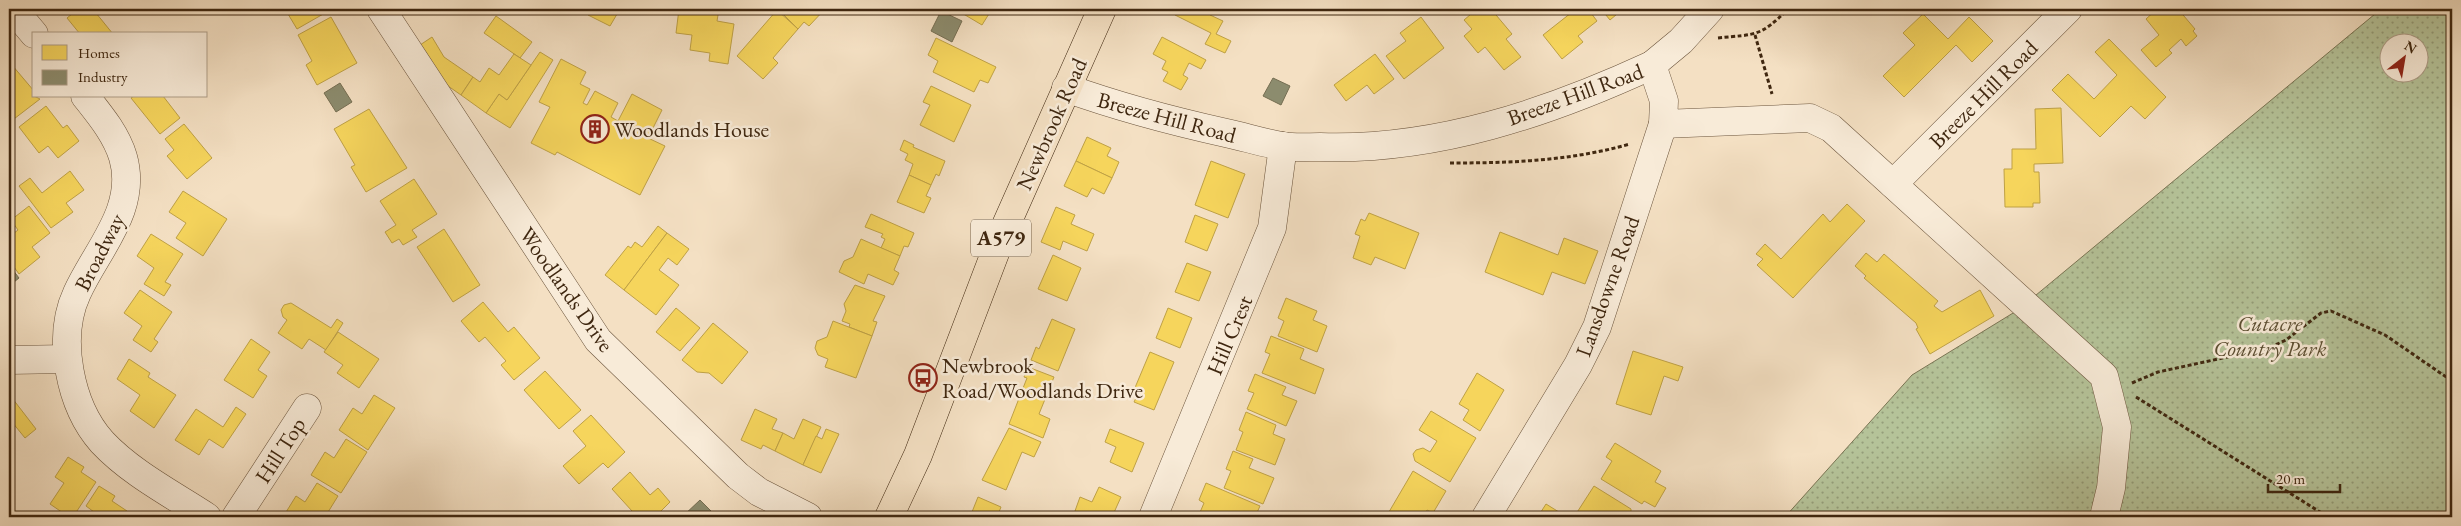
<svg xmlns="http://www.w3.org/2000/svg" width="2461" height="526" viewBox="0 0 2461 526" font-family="'EB Garamond',serif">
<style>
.park{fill:url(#park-dots);stroke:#7a7554;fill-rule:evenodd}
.homes{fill:#f6d55c;stroke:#bfa145}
.industry{fill:#8c8c6e;stroke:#756e52}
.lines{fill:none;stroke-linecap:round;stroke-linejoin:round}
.minor-casing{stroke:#6c553d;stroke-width:29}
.highway-casing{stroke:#3f2710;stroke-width:29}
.path{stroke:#3f2710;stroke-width:3;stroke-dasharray:4 2.5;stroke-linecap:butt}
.minor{stroke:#f8ebd8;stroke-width:28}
.highway{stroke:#f4e0c3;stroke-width:28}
.labels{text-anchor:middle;stroke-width:5;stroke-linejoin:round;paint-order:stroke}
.shield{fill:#f8ebd8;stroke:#76624c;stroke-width:1}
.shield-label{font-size:21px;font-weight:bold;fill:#3f2710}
.street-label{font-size:22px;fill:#3f2710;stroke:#f8ebd8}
.poi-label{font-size:22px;fill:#3f2710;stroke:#f8ebd8;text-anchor:start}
.park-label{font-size:22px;font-style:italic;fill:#5c4e32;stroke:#f8ebd8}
</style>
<defs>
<pattern id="park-dots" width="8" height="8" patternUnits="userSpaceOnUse" patternTransform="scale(1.25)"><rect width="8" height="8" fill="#b5c399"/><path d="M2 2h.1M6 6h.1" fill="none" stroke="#959e7b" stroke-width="1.8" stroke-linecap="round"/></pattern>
</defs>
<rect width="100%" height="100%" fill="#f4e0c3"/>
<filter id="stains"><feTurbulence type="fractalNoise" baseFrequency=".004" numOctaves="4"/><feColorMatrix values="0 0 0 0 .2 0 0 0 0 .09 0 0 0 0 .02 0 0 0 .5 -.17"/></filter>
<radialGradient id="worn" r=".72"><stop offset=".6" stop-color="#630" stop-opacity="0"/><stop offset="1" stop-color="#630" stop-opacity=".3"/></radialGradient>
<path class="park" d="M2381 9H2452V517H1785L1912 375 2018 310ZM2388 42H2418V72H2388Z"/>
<g class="homes">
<polygon points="78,9 101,9 96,13 113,34 80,34 67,18"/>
<polygon points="285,9 332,9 297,29"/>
<polygon points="591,9 620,9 610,26 588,15"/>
<polygon points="679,9 719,9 717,21 734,24 728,64 709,61 710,53 690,50 692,35 676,33"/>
<polygon points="778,9 825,9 809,26 804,22 798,29"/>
<polygon points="955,9 992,9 982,25"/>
<polygon points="1178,9 1213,9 1210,15 1223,21 1216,34 1231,41 1225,53 1205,44 1211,33 1175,15"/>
<polygon points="1477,9 1485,14 1491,9 1512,34 1506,39 1521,57 1504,70 1485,47 1478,53 1464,36 1472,29 1464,20"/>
<polygon points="1576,9 1588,9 1597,21 1578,36 1583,42 1562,59 1543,35"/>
<polygon points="1601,9 1623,9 1610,20"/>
<polygon points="2157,9 2178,9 2195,29 2193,31 2197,36 2186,46 2181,39 2169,50 2172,53 2156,67 2141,50 2159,35 2146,19"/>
<polygon points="777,10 798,29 773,58 778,63 763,79 737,56"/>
<polygon points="1923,14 1948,39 1969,17 1993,41 1972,62 1956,45 1904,97 1883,76 1915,45 1903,33"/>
<polygon points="496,16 532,42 520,58 484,33"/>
<polygon points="331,17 357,63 317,85 306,65 312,61 298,35"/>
<polygon points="1421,17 1444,48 1404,79 1386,56 1406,41 1400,33"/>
<polygon points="432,37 444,57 473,77 461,95 428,72 414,49"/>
<polygon points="1162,37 1206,60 1201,69 1189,63 1183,75 1188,78 1181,90 1163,81 1168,72 1162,69 1166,61 1153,54"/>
<polygon points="936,38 996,67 988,83 980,80 974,92 933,72 938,61 928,55"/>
<polygon points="2109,39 2166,97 2145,119 2131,106 2100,137 2052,90 2068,74 2094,99 2117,75 2095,52"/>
<polygon points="540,52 553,60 510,128 486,113 499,94 507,100"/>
<polygon points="514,54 531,65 507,100 499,94 486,113 461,95 473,77 480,82 489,68 499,75"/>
<polygon points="1375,54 1394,79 1374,94 1367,85 1346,101 1334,85"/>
<polygon points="561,59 586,72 580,84 590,89 583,103 587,105 595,91 618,103 611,117 618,121 632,94 662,110 648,138 665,146 640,195 557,152 555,155 531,143 550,107 539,102"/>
<polygon points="12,65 34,91 34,96 40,99 10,122 9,68"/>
<polygon points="931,86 971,105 954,142 920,125 930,105 923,102"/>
<polygon points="134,96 163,96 180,118 160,134 131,98"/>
<polygon points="46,106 63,128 67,125 79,141 58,158 48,146 39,153 19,127"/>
<polygon points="2061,108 2063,163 2034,164 2034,172 2039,172 2040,203 2033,203 2033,207 2005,207 2004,169 2012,169 2012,149 2036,149 2035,109"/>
<polygon points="369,109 407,168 366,192 351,167 355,165 334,129"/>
<polygon points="184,124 212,158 187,179 167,156 174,150 165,139"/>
<polygon points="1087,137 1111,148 1107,156 1119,162 1112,178 1076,161"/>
<polygon points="904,140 914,145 913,147 945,161 939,176 936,174 931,185 909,175 913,164 905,160 908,154 900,150"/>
<polygon points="1076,161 1112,178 1104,194 1092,188 1087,197 1064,186"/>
<polygon points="1211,161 1245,174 1228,218 1195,205"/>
<polygon points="70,171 84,190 66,203 73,212 51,228 19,186 30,178 42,193"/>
<polygon points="909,175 931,185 926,196 931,198 924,213 897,202"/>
<polygon points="414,179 437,214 412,230 417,237 403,245 399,239 392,243 385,232 396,225 380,201"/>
<polygon points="183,191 227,219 203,256 176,238 186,223 169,212"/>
<polygon points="1847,204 1865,221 1793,298 1757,265 1763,259 1756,254 1765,244 1781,259 1823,214 1830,222"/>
<polygon points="29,206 50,233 32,247 40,257 19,274 9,260 9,237 18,230 11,220"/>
<polygon points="1056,207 1075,215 1071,224 1094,234 1087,251 1063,241 1060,250 1041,242"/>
<polygon points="1369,213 1419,233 1405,269 1375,257 1371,265 1353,258 1360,236 1355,234 1361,219 1365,221"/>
<polygon points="871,214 914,233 908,247 904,246 900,256 881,248 885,239 881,237 883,234 865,227"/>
<polygon points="1195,215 1218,224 1207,251 1185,242"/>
<polygon points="658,226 667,233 624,290 605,275 628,246 631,248 635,242 642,247"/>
<polygon points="444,229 480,285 453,302 417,247"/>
<polygon points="1500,232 1558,255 1564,238 1598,251 1585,284 1552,272 1543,295 1485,272"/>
<polygon points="667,233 689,249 677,265 668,258 659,270 679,285 656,315 624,290"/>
<polygon points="151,234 183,254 165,282 171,285 164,296 144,284 154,268 137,256"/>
<polygon points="861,239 900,256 894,270 899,273 893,285 868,274 864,284 839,272 844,261 853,257"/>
<polygon points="1866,253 1877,262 1884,254 1938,301 1934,306 1942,312 1980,290 1994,316 1930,354 1916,329 1918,328 1916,323 1864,278 1866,276 1855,266"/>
<polygon points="1053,255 1081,268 1067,301 1038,289"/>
<polygon points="1187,263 1211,272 1199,301 1175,292"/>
<polygon points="855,285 885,296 873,321 877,322 872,336 849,327 850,324 842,321 846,311 844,304"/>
<polygon points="140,290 172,312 154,339 158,342 151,352 133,340 142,326 124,313"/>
<polygon points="1286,298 1317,311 1313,320 1327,326 1317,352 1278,336 1284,321 1278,318"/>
<polygon points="483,302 508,332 514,327 540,358 514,380 501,365 506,361 485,337 479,342 461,321"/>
<polygon points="291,303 331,328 337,319 343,323 326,350 309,339 302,349 278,333 287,320 283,317 281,310 284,305"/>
<polygon points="676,308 700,328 680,351 656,332"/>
<polygon points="1168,308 1192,318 1180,348 1156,338"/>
<polygon points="1052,319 1075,329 1058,371 1031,360 1036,347 1039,349"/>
<polygon points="833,321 872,336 856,378 825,367 828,359 818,355 815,348 817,341 827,337"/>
<polygon points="713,323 748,352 722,384 709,373 697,372 682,360"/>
<polygon points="338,332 379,359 359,388 337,373 343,365 324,352"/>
<polygon points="1271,336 1304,349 1300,359 1324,369 1315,394 1262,373 1270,354 1265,352"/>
<polygon points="251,339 270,352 258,370 267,376 253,398 224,380"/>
<polygon points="1633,351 1683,367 1678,381 1664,376 1651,415 1616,404"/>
<polygon points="1150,352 1174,362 1154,410 1134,402 1139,392 1134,390"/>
<polygon points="129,359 150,373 148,377 176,395 154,428 130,411 140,395 117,379"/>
<polygon points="1028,367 1054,377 1039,414 1050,419 1043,438 1009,424 1027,378 1024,377"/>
<polygon points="545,371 581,410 559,429 524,390"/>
<polygon points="1477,373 1504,390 1480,431 1463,420 1469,410 1459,404"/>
<polygon points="1255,374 1286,387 1282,395 1297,401 1286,426 1247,409 1254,393 1248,391"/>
<polygon points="9,394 36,429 25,438 12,422 9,425"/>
<polygon points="374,395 395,408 368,450 339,430 353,408 362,414"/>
<polygon points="236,407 246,414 223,448 209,439 199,455 175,440 196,409 223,427"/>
<polygon points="755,409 777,419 772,429 783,433 775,451 763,445 761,449 741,440"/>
<polygon points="1431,411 1476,438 1450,482 1415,461 1413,454 1416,450 1423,448 1430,452 1437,441 1419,430"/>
<polygon points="1246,412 1276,425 1273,434 1285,439 1275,465 1236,450 1243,432 1239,430"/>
<polygon points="591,415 625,452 608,468 603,463 579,484 563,466 586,446 573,431"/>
<polygon points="803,419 821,427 803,465 775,451 783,433 794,439"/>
<polygon points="1009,428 1041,442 1034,457 1022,452 1006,490 982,480"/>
<polygon points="826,429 839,434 821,473 803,465 816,436 822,439"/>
<polygon points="1110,429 1144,443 1132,472 1110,462 1116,447 1105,442"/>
<polygon points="346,439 367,452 341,493 311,475 325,452 334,458"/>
<polygon points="1615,443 1661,471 1655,482 1666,488 1655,507 1644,501 1642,504 1601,479 1612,461 1606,457"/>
<polygon points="1233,451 1253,459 1249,468 1274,478 1263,504 1224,488 1231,471 1226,469"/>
<polygon points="68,457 84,467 81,472 96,482 73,517 69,517 50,504 64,483 55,477"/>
<polygon points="1413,471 1446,491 1433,513 1427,510 1423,517 1386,517"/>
<polygon points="630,472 650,495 658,488 670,502 655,517 625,517 632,511 612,489"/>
<polygon points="317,483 338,496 325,517 283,517 296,496 305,502"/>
<polygon points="1206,483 1260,506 1255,517 1248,515 1247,517 1198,517 1204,503 1199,500"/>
<polygon points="99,486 115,496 112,501 127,511 123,517 91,517 94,512 86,506"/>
<polygon points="1594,486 1631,509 1631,517 1574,517"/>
<polygon points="1099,487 1121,497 1112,517 1090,517 1075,511 1080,497 1092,502"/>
<polygon points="978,497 1001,507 997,517 970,517"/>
<polygon points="1546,504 1567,517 1539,515"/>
</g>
<g class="industry">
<polygon points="941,11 962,21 952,42 931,31"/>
<polygon points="1273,78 1290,86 1281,105 1263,96"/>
<polygon points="340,83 352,102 336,112 324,93"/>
<polygon points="9,265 19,278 9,286"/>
<polygon points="700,500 717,517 682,517"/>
</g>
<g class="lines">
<defs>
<g id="minor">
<polyline points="13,9 34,34"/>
<polyline points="381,9 598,340 738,476 759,492 808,517"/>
<polyline points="1652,65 1681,41 1710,9"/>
<path d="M1066 88C1119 107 1172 121 1226 133 1245 137 1263 143 1282 146 1294 148 1307 147 1320 147 1435 151 1548 113 1652 65L1664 101 1663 124 1810 118 1831 128 2104 376 2117 427 2111 488 2104 517"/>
<path d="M85 96C100 115 116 134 123 157 138 209 97 249 77 293 56 338 70 406 102 442 131 473 172 494 207 517"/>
<polyline points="1893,184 2068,9"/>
<polyline points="9,360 67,359"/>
<polyline points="236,517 307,408"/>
<polyline points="1153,517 1272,228 1283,146"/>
<polyline points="1486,517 1578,365 1597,327 1663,124"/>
</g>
<polyline id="highway" points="889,517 918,455 1003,232 1102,9"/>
</defs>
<use href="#minor" class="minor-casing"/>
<use href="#highway" class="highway-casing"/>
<g class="path">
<polyline points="1755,35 1772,94"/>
<path d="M1718 38C1757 34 1760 37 1788 9"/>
<path d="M1450 163C1511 163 1570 161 1630 144"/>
<polyline points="2132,383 2158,372 2269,348 2286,340 2321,313 2331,311 2385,335 2452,381"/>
<polyline points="2136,397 2328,517"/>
<polyline points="9,515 11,517"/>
</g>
<use href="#minor" class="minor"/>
<use href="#highway" class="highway"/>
</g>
<defs>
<symbol id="building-ring" viewBox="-11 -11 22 22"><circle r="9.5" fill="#f8ebd8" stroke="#8f2418" stroke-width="1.5"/><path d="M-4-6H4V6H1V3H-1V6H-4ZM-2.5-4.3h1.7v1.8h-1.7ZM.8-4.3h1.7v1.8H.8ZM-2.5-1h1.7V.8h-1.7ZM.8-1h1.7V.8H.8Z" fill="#8f2418"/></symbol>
<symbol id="bus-ring" viewBox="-11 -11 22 22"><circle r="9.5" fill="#f8ebd8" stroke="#8f2418" stroke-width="1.5"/><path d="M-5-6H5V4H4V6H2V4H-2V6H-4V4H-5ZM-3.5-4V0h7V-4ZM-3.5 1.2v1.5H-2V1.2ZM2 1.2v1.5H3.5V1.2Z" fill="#8f2418"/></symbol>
</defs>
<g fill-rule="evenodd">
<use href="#building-ring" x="579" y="113" width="32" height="32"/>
<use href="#bus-ring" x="907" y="362" width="32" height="32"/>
</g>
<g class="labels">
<rect class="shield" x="971" y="219.5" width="60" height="37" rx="4"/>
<g class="shield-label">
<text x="1001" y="245">A579</text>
</g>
<g class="street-label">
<text transform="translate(1575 94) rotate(-20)" y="8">Breeze Hill Road</text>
<text transform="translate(1983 94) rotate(-45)" y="8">Breeze Hill Road</text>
<text transform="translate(1167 117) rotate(15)" y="8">Breeze Hill Road</text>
<text transform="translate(1051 124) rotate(-66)" y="8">Newbrook Road</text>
<text transform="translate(99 252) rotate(-63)" y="8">Broadway</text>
<text transform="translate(1607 286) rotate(-70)" y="8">Lansdowne Road</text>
<text transform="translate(567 289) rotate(55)" y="8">Woodlands Drive</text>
<text transform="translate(1229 335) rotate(-67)" y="8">Hill Crest</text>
<text transform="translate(280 450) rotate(-57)" y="8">Hill Top</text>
</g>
<g class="poi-label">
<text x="614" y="137">Woodlands House</text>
<text x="942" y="373">Newbrook<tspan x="942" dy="25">Road/Woodlands Drive</tspan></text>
</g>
<g class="park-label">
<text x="2270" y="331">Cutacre<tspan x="2270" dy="25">Country Park</tspan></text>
</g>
</g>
<rect width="2461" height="526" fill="none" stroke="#f4e0c3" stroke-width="30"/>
<rect x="10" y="10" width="2441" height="506" fill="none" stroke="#3f2710" stroke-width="2.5"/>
<rect x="15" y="15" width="2431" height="496" fill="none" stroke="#3f2710"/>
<rect x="32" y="32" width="175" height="65" fill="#f8ebd8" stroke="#ae9d88"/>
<rect x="42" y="45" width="25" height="15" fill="#f6d55c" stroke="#ae9d88"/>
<text x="78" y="58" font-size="15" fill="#3f2710">Homes</text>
<rect x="42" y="70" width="25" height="15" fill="#8c8c6e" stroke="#ae9d88"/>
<text x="78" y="82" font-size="15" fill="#3f2710">Industry</text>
<g transform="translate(2404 58) rotate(31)"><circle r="24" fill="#f8ebd8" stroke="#ae9d88"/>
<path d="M0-4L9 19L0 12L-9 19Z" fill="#8f2418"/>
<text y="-8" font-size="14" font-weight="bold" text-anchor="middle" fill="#3f2710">N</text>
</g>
<path d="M2268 484v8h72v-8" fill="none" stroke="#3f2710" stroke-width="2.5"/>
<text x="2276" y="484" font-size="15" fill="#3f2710" stroke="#f8ebd8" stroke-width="4" paint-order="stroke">20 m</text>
<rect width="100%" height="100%" filter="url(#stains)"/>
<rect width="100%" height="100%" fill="url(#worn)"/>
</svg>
